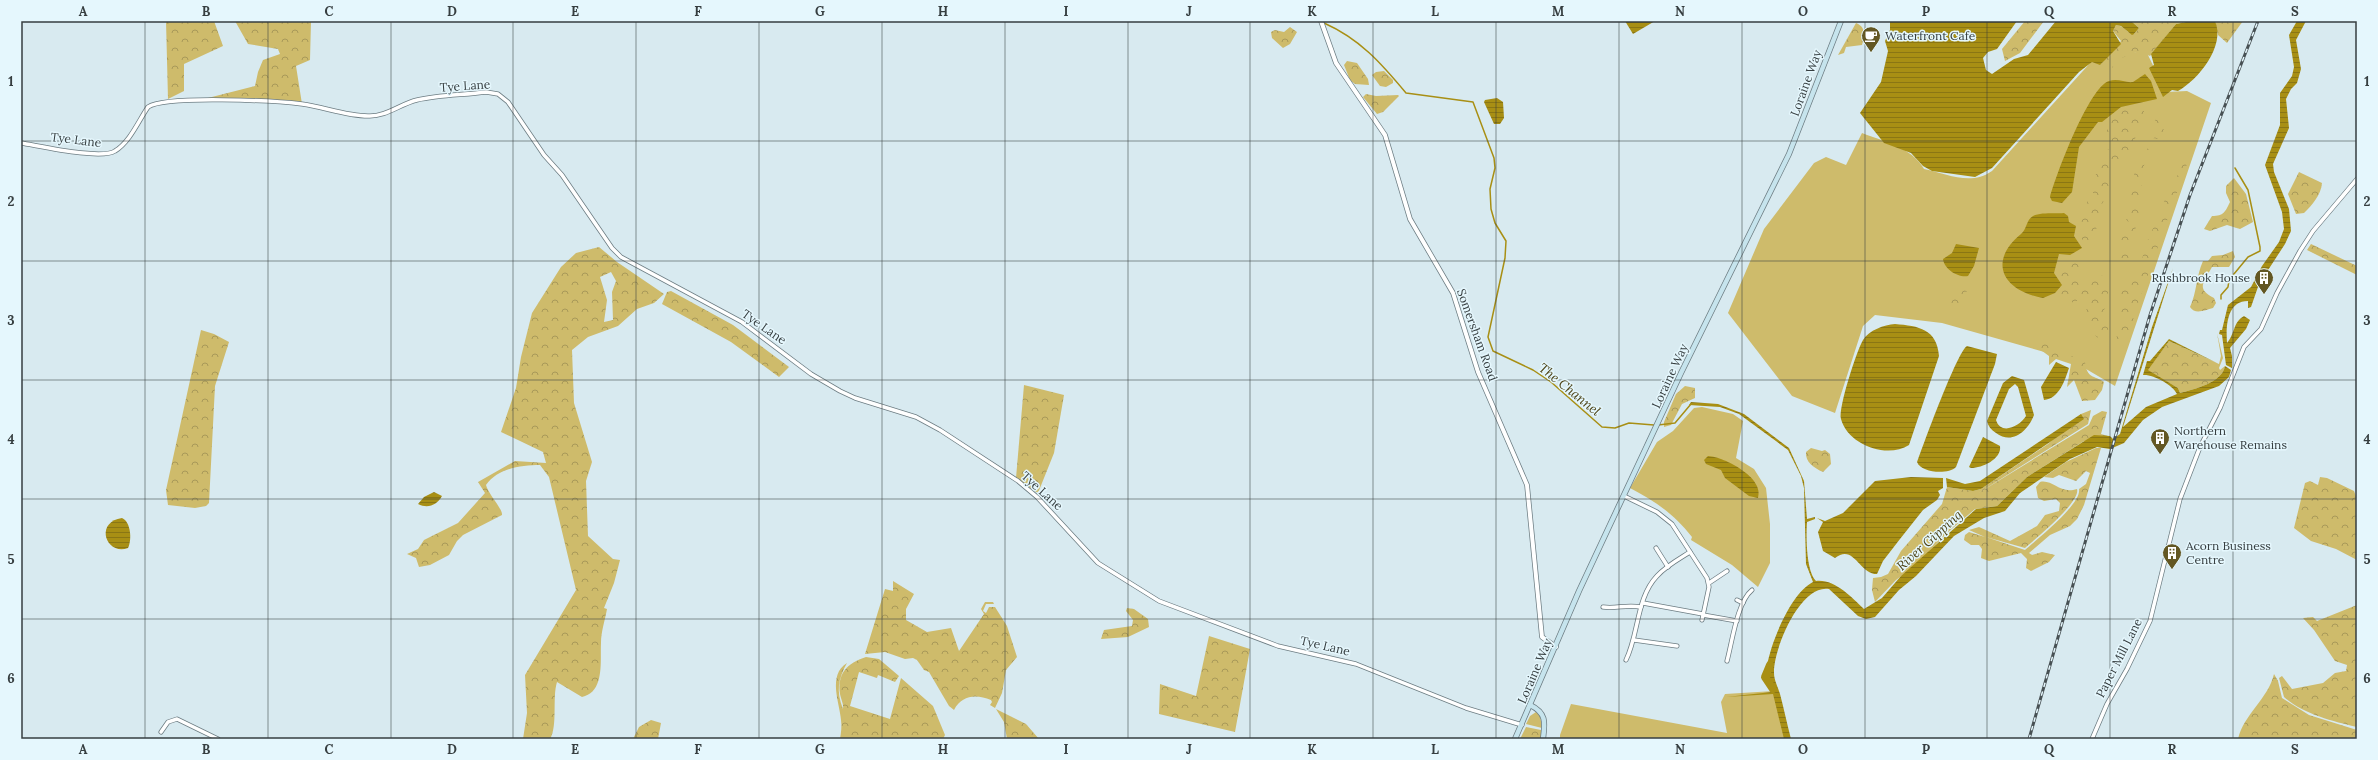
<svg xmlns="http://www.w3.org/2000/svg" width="2378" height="760" viewBox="0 0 2378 760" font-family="Lora,serif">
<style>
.green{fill:#cebb6b}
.forest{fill:url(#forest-crowns);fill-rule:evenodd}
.water{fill:url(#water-rules);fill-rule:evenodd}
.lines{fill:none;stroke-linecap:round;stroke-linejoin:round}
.stream{stroke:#a88f14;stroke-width:1.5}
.river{stroke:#a88f14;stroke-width:8}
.minor-casing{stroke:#6d7d83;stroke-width:5}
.tertiary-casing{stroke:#6d7d83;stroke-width:5.5}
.secondary-casing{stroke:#6d7d83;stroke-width:6}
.minor{stroke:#fff;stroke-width:3.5}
.tertiary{stroke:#fff;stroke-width:4}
.secondary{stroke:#c6e4ed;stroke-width:4.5}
.rail-casing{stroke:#475053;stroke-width:3}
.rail{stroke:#e5f7fd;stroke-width:1.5;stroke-dasharray:4.5;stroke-linecap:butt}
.grid{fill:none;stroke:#363e40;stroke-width:1;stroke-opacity:0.55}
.labels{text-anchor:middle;stroke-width:3;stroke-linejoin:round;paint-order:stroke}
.poi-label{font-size:12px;fill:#363e40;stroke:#e5f7fd;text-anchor:start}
.street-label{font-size:12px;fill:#363e40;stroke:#e5f7fd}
.water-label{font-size:13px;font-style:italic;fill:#4e4417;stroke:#e5f7fd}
.neatline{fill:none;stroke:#363e40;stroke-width:1.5}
.grid-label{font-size:13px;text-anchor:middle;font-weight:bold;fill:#363e40}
</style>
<defs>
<pattern id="forest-crowns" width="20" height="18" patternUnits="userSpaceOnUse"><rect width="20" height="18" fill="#cebb6b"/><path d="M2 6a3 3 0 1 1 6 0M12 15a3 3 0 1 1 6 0" fill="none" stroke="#a89959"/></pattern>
<pattern id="water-rules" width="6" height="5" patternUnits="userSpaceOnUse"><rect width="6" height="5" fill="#a88f14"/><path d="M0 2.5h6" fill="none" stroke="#8a7614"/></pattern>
</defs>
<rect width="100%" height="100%" fill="#d8eaf0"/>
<g class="green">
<path d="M2121 51 2147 53 2166 92 2187 91 2211 103 2115 386 2069 359 1942 323 1875 315 1863 326 1835 413 1792 396 1728 313 1764 229 1814 163 1826 157 1846 165 1862 133C1885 142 1911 147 1924 169 1947 174 1971 186 1992 171L2092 61 2102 65Z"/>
<path d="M1702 407 1733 414 1743 421 1736 458 1754 469 1766 488 1770 524V563L1758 587 1732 565 1691 540 1692 537C1674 514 1655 501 1630 488L1657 442 1673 431 1694 408Z"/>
<polygon points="1774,691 1787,739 1560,739 1560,735 1571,704 1727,733 1721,702 1725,694"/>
<polygon points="1536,712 1540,715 1542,728 1526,724 1530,716"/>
</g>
<g class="forest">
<polygon points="166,21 214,21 223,46 184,64 184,91 168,99"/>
<polygon points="235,21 311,21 310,60 296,66 302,104 204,99 255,86 258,72 263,60 280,54 278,49 248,44"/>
<polygon points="2025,21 2044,21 2020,53 2005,61 2002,49"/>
<path d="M2131 21H2191L2176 24 2150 56 2145 54 2141 56 2135 52 2117 60 2112 68 2100 65 2121 41 2113 31 2116 25C2124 25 2127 34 2134 34L2139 28Z"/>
<polygon points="2215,21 2243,21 2227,43 2218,35"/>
<path d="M1856 23C1866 27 1865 36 1862 45L1846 47 1844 53 1838 55Z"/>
<polygon points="1290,27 1297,32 1290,44 1283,48 1272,38 1271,32 1275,30 1284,32"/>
<polygon points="1347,61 1357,63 1368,79 1369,85 1355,84 1350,80 1344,65"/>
<polygon points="1384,71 1393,80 1393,83 1386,87 1380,86 1372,75 1376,72"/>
<polygon points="1366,94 1376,96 1398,95 1399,96 1383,112 1377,114 1363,97"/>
<path d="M2143 106 2144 112 2129 157C2121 165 2114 166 2107 176L2111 183 2110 188 2102 204 2096 230 2086 246C2070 221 2090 220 2087 201L2094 196C2088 173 2097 179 2102 164 2104 155 2105 152 2112 145L2107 132V123L2124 109Z"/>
<polygon points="2157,117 2165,120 2162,140 2153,138 2152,126"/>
<path d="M2152 145 2157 148 2146 159 2143 169 2139 219 2129 246V257L2123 269C2118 260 2121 246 2118 236H2123L2127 232 2129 223 2126 219 2131 208 2129 193 2133 187C2131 175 2142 151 2152 145Z"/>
<polygon points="2184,155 2188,156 2188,161 2134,315 2131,332 2121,347 2116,341 2121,308 2119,286 2122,284 2130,287 2138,272 2149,236 2164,208 2163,204 2173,180 2178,175"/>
<path d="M2299 172 2322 183C2321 195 2312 205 2304 213L2296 214 2288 194Z"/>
<path d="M2234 178 2246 194 2253 222 2240 229 2227 225 2210 231 2204 229 2212 216C2224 216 2225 212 2230 202L2226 193V186Z"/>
<polygon points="2311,244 2357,266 2357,275 2307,250"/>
<path d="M599 247 617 262 664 294 654 303 637 309 618 326 588 337 572 350 574 403 592 462 586 481 588 536 613 559 620 560 614 583 604 608 607 609C605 620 601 632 601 643 600 661 605 692 582 697L557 682C552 698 558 726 550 739H523L527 713 525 675 576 590 549 477 540 465C521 465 498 468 486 485 488 494 503 509 502 515L463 535 457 541 449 555 430 565 419 567 416 558 407 554 418 549 424 540 458 523 485 493 478 482 515 461 546 463 543 452 501 432 516 388 521 357 532 313 561 267 576 253ZM611 272 616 281 612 292 613 320 604 322 607 300 600 277Z"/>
<path d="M2233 251 2235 257 2229 267H2212C2203 283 2196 289 2214 298L2216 303 2213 308C2205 310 2195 315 2190 307 2197 292 2196 276 2203 261H2208L2212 256 2223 255Z"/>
<path d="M2082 258 2079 271 2083 285 2085 286 2099 275 2107 277 2108 293 2104 303 2107 306 2103 311 2109 326 2106 340C2087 340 2089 312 2084 300L2080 297 2074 304 2068 297 2057 296 2065 287 2063 278 2059 273 2062 266 2071 265Z"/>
<polygon points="1964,289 1967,292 1965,304 1963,306 1948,304 1950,297"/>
<polygon points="671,291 733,325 789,367 779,377 731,342 662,304 667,292"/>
<polygon points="201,330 214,334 229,342 215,386 209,503 206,506 195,508 168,505 166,490"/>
<path d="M2217 333 2223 358 2219 368 2220 370 2225 366C2222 383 2194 389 2180 393L2178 388 2147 370 2169 341 2219 364 2221 356Z"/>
<path d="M2034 339 2085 362C2087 379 2094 375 2104 382L2102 390 2095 400 2082 401 2074 380 2067 387 2071 364 2056 359 2049 365V356L2034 345Z"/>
<polygon points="1024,385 1064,395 1054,453 1038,493 1016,478"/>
<polygon points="1685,386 1695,388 1695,398 1682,404 1671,425 1664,427 1664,422 1676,394"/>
<polygon points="2091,410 2088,424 1977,494 2089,425 2093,416 2102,411 2107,412 2101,434 2108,436 2107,440 2084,441 2027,477 1997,506 1975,509 1947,533 1917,564 1896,580 1875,602 1872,590 1873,578 1881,577 1888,574 1901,551 1942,504 1947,487 1973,491 1981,489 2048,444 2081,414"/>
<path d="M1811 448 1822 451 1825 450 1830 454 1831 464 1823 472C1814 468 1805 462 1806 452Z"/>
<path d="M2096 448H2101L2084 505 2077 519 2070 526 2050 535 2029 553 2032 555 2042 552 2055 555 2049 562 2031 571 2026 568 2027 559 2021 553 1989 561 1981 558 1982 549 1979 545H1971L1964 540 1965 535 1969 532 1985 537 1969 530 1979 527 2010 541 2037 526 2045 515 2059 511 2060 503 2056 499 2044 501 2038 498 2036 487 2040 482C2053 479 2060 495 2077 489 2081 502 2035 539 2025 548L1986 537 2025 550C2036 540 2082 504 2079 489L2086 484 2090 473 2086 471 2076 481 2059 475 2053 478 2044 477 2066 462Z"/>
<polygon points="2320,477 2327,478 2354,491 2357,499 2357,560 2336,549 2311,541 2294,528 2305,483 2310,481 2318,485"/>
<path d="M893 581 914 594 906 609V620L927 632 951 628 959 651 984 614 981 609 985 602H993L994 604H986L983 611 986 613 989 607H995L1007 626 1017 657 1006 670 1002 693 995 708 990 705 992 702 991 700C976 694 962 695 954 710L949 706 929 672 924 670 917 660 913 658 905 659 885 652 865 654 885 589 893 591Z"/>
<path d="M2357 605V727C2332 721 2303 714 2284 697L2279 678 2282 676 2292 689 2323 683 2335 673 2346 671 2347 665 2335 661 2314 630 2303 618 2313 617 2317 621Z"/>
<polygon points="1127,608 1134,609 1148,619 1149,627 1128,637 1101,639 1104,630 1132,626 1133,620 1126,611"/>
<polygon points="1209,636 1250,649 1235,732 1159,714 1160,684 1196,696"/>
<path d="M866 657 879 659 899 676 895 682 878 675 877 678 859 672 850 706 890 719 901 678 933 706 945 735 943 739H840C841 733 842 726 841 720 840 704 827 675 847 663 838 679 836 691 843 709 844 705 841 699 840 694 837 674 847 663 866 657Z"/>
<path d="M2274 674 2278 681 2282 698 2309 715 2357 730V739H2238C2244 714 2268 699 2274 674Z"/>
<polygon points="996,709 1026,724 1039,739 1007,739 1004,722"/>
<polygon points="651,720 661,723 658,739 633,739 639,727"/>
<polygon points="1526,727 1541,730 1542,739 1520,739"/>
</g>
<g class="water">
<polygon points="1625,21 1655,21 1633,34"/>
<polygon points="1890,21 2017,21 1997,49 1988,52 1983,58 1986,70 1992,74 2014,59 2028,55 2056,21 2131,21 2139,28 2134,34 2132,35 2121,26 2116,25 2113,31 2121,44 2100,65 2092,62 2079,72 1992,168 1975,177 1932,171 1923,166 1911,153 1884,143 1860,113 1881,82 1888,51 1885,41 1890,30"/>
<path d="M2191 21H2215C2226 46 2198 80 2178 91L2172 90 2163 97 2149 68 2154 65 2151 54 2176 24Z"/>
<path d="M2297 21H2306L2296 40 2301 69 2297 83 2291 89 2286 99 2289 128 2273 164 2274 172 2289 209 2291 231 2285 244 2259 284 2251 307 2248 308V301C2226 301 2226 328 2227 343 2235 334 2233 322 2244 316L2250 320 2246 329 2230 348 2232 356V368L2226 365 2222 335 2219 334 2220 330H2222L2228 305 2251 287 2262 266 2279 242 2284 229 2282 212 2265 165 2280 125V93L2292 76 2294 67 2289 35Z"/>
<path d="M2145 74 2151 81 2157 99 2121 107 2102 122H2098L2079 147 2072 192 2062 203 2052 201 2050 197C2056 175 2089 87 2109 81 2118 78 2125 83 2133 82Z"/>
<polygon points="1497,98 1503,102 1504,118 1500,124 1494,124 1484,102 1485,100"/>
<path d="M2064 213 2068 216 2069 222 2076 226 2074 236 2082 248 2070 255 2059 254 2054 273 2062 285 2055 293 2043 298C2003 291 1987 262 2021 234 2027 229 2026 220 2033 216 2041 212 2055 214 2064 213Z"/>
<path d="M1956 244 1979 248 1974 266 1968 276C1958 278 1944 269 1943 259L1952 253Z"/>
<path d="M2173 268 2123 427 2146 407 2177 394C2173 385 2153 374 2143 375L2147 361H2150L2169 339 2217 363 2169 341 2148 370 2178 388 2180 393C2194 389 2222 383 2225 366L2231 370 2229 377 2219 386 2162 407 2143 420 2124 443 2110 449 2097 447 2070 459 2020 493 2005 511 1984 518 1954 536 1916 576 1899 590 1875 617 1866 619 1858 616 1829 589C1800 584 1773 650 1774 673 1774 680 1778 687 1780 694 1784 709 1787 724 1791 739H1784L1773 694 1726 697 1772 692C1768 684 1765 675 1767 666 1771 642 1791 593 1813 582L1806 564 1804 488 1801 476 1788 450 1739 414 1720 407 1689 405 1691 402 1718 404 1744 414 1789 448 1804 481 1807 519 1815 517V519L1807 522C1806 536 1806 571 1816 581 1835 579 1851 597 1864 609L1882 598 1901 576 1976 509 1997 506 2027 477 2094 435 2110 436 2113 439 2120 434 2152 327Z"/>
<path d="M1895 324C1919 326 1937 329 1939 356L1909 445C1887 459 1848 445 1841 419 1838 408 1857 350 1863 340 1869 330 1884 325 1895 324Z"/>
<path d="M1967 346 1997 354 1995 364 1956 467C1948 475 1921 473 1917 462 1923 445 1957 352 1967 346Z"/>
<path d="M2056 362 2069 368C2065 380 2059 399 2044 400L2041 387Z"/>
<path d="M2012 376 2024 380 2034 415C2028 431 2012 445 1996 433 1991 430 1988 426 1987 421L2003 383ZM2015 384 2018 387 2026 416C2020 426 2001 436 1996 420L2009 389Z"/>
<polygon points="2081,414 2084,419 1981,489 1973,491 1947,487 1946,478 1965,484 1980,481"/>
<path d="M1983 437 2000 446C2002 459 1982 468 1971 468L1969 467Z"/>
<path d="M1708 456C1725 457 1765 478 1758 498L1749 496 1725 478 1721 470 1706 464 1704 460Z"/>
<path d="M1911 477 1943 478V488L1938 491 1940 495 1937 500 1923 510 1900 539 1883 561 1877 574C1859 574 1854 543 1835 558L1823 551 1818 532 1823 522 1817 518 1825 521 1843 513 1875 481Z"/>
<path d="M434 492 442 496C437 505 428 509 418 504L424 497Z"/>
<path d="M122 518C131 522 132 540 128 548 106 556 94 522 122 518Z"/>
</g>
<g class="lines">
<g class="stream">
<path d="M1324 23C1360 39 1381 63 1406 93L1473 102 1494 158 1495 168 1490 189 1491 209 1495 223 1506 241 1505 258 1488 337 1493 351 1533 370 1551 382 1602 427 1615 428 1629 423 1654 425"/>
<polyline points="2221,299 2221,295 2228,287 2229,280 2248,257 2260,251 2260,247 2248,190 2235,168"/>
<polyline points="1658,425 1675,423 1691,404"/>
</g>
<polyline class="river" points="1770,665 1765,677 1773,689"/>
<defs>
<g id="minor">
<path d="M21 143C40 146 101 160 115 151 130 142 139 120 148 107 166 95 277 101 302 104 324 107 346 116 368 116 386 117 400 104 417 100 439 95 464 95 486 92L498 94 508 102 544 155 562 175 612 248 621 257 742 322 811 374 840 391 855 398 916 417 940 430 1018 481 1037 497 1098 563 1159 601 1278 646 1356 664 1466 708 1522 725"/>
<polyline points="1624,496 1657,512 1672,524 1707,578 1709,587 1702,620"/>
<polyline points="1656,548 1668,567"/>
<polyline points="1709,583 1727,571"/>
<polyline points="1737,600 1743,603"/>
<polyline points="1643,603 1703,614"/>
<path d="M1603 607C1617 609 1626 604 1641 607"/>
<polyline points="1703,615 1737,621"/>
<polyline points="1634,640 1677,646"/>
<path d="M1626 660C1639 634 1636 598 1657 576 1666 566 1679 559 1690 552"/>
<path d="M1727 661C1732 643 1737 602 1752 590"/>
<polyline points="161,732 168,722 177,719 218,739"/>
<polyline points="2092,739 2107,704 2127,669 2150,621 2180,499 2200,447 2220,408 2244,347 2261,329 2277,293 2300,251 2313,231 2357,179"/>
</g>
<polyline id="tertiary" points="1321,21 1336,63 1385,135 1410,219 1453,293 1478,372 1527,485 1542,637 1556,647"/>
<g id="secondary">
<path d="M1530 705C1547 713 1545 723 1543 739"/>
<polyline points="1515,739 1579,591 1681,373 1789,154 1841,21"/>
</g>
</defs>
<use href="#minor" class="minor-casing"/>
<use href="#tertiary" class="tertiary-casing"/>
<use href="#secondary" class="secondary-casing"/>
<use href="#minor" class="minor"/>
<use href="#tertiary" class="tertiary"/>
<use href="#secondary" class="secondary"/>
<defs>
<polyline id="rail" points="2029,739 2150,315 2190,195 2258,21"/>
</defs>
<use href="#rail" class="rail-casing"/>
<use href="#rail" class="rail"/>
</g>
<path class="grid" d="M145 21V739M268 21V739M391 21V739M513 21V739M636 21V739M759 21V739M882 21V739M1005 21V739M1128 21V739M1250 21V739M1373 21V739M1496 21V739M1619 21V739M1742 21V739M1865 21V739M1987 21V739M2110 21V739M2233 21V739M21 141H2357M21 261H2357M21 380H2357M21 499H2357M21 619H2357"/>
<defs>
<symbol id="cafe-pin" viewBox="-11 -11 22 30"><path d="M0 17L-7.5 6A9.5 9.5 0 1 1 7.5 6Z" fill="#635723" stroke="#e5f7fd"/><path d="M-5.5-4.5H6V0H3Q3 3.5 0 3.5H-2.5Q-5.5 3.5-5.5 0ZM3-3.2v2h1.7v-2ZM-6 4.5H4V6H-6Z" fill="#fff"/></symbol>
<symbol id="building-pin" viewBox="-11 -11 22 30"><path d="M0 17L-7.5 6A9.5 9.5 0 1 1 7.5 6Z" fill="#635723" stroke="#e5f7fd"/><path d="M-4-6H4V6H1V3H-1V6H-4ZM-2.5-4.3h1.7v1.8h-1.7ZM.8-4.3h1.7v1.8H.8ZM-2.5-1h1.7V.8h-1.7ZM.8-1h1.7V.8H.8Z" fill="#fff"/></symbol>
</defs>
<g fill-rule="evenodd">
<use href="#cafe-pin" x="1860" y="25" width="22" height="30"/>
<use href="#building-pin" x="2253" y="267" width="22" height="30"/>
<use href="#building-pin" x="2149" y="427" width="22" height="30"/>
<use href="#building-pin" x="2161" y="542" width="22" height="30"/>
</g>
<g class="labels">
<g class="poi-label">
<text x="1885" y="40">Waterfront Cafe</text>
<text x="2250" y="282" text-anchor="end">Rushbrook House</text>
<text x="2174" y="435">Northern<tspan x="2174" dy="14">Warehouse Remains</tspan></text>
<text x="2186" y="550">Acorn Business<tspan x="2186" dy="14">Centre</tspan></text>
</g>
<g class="street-label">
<text transform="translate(1806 83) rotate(-70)" y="4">Loraine Way</text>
<text transform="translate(465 86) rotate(-4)" y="4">Tye Lane</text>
<text transform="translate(76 140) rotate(7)" y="4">Tye Lane</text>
<text transform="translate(764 327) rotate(35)" y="4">Tye Lane</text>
<text transform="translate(1477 335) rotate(70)" y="4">Somersham Road</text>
<text transform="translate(1670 376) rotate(-65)" y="4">Loraine Way</text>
<text transform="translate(1042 491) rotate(42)" y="4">Tye Lane</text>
<text transform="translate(1325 646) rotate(13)" y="4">Tye Lane</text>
<text transform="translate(2119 658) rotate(-63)" y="4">Paper Mill Lane</text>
<text transform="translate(1535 671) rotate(-67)" y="4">Loraine Way</text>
</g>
<g class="water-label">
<text transform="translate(1570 389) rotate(39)" y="5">The Channel</text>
<text transform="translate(1929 540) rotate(-42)" y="5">River Gipping</text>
</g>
</g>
<rect width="2378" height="760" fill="none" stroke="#e5f7fd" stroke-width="44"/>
<rect x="22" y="22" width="2334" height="716" class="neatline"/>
<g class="grid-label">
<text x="83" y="16">A</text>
<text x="206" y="16">B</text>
<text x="329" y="16">C</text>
<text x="452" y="16">D</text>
<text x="575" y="16">E</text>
<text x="698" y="16">F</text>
<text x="820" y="16">G</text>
<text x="943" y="16">H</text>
<text x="1066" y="16">I</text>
<text x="1189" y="16">J</text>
<text x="1312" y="16">K</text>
<text x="1435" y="16">L</text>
<text x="1558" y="16">M</text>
<text x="1680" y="16">N</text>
<text x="1803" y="16">O</text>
<text x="1926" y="16">P</text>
<text x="2049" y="16">Q</text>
<text x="2172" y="16">R</text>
<text x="2295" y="16">S</text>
<text x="11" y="86">1</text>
<text x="2367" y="86">1</text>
<text x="11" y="206">2</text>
<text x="2367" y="206">2</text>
<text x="11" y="325">3</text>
<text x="2367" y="325">3</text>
<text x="11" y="444">4</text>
<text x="2367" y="444">4</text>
<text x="11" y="564">5</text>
<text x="2367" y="564">5</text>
<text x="11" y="683">6</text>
<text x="2367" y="683">6</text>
<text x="83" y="754">A</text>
<text x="206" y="754">B</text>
<text x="329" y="754">C</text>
<text x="452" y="754">D</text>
<text x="575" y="754">E</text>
<text x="698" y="754">F</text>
<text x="820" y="754">G</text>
<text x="943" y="754">H</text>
<text x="1066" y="754">I</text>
<text x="1189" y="754">J</text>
<text x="1312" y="754">K</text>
<text x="1435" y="754">L</text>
<text x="1558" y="754">M</text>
<text x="1680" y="754">N</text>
<text x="1803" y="754">O</text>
<text x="1926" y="754">P</text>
<text x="2049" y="754">Q</text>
<text x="2172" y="754">R</text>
<text x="2295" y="754">S</text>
</g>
</svg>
